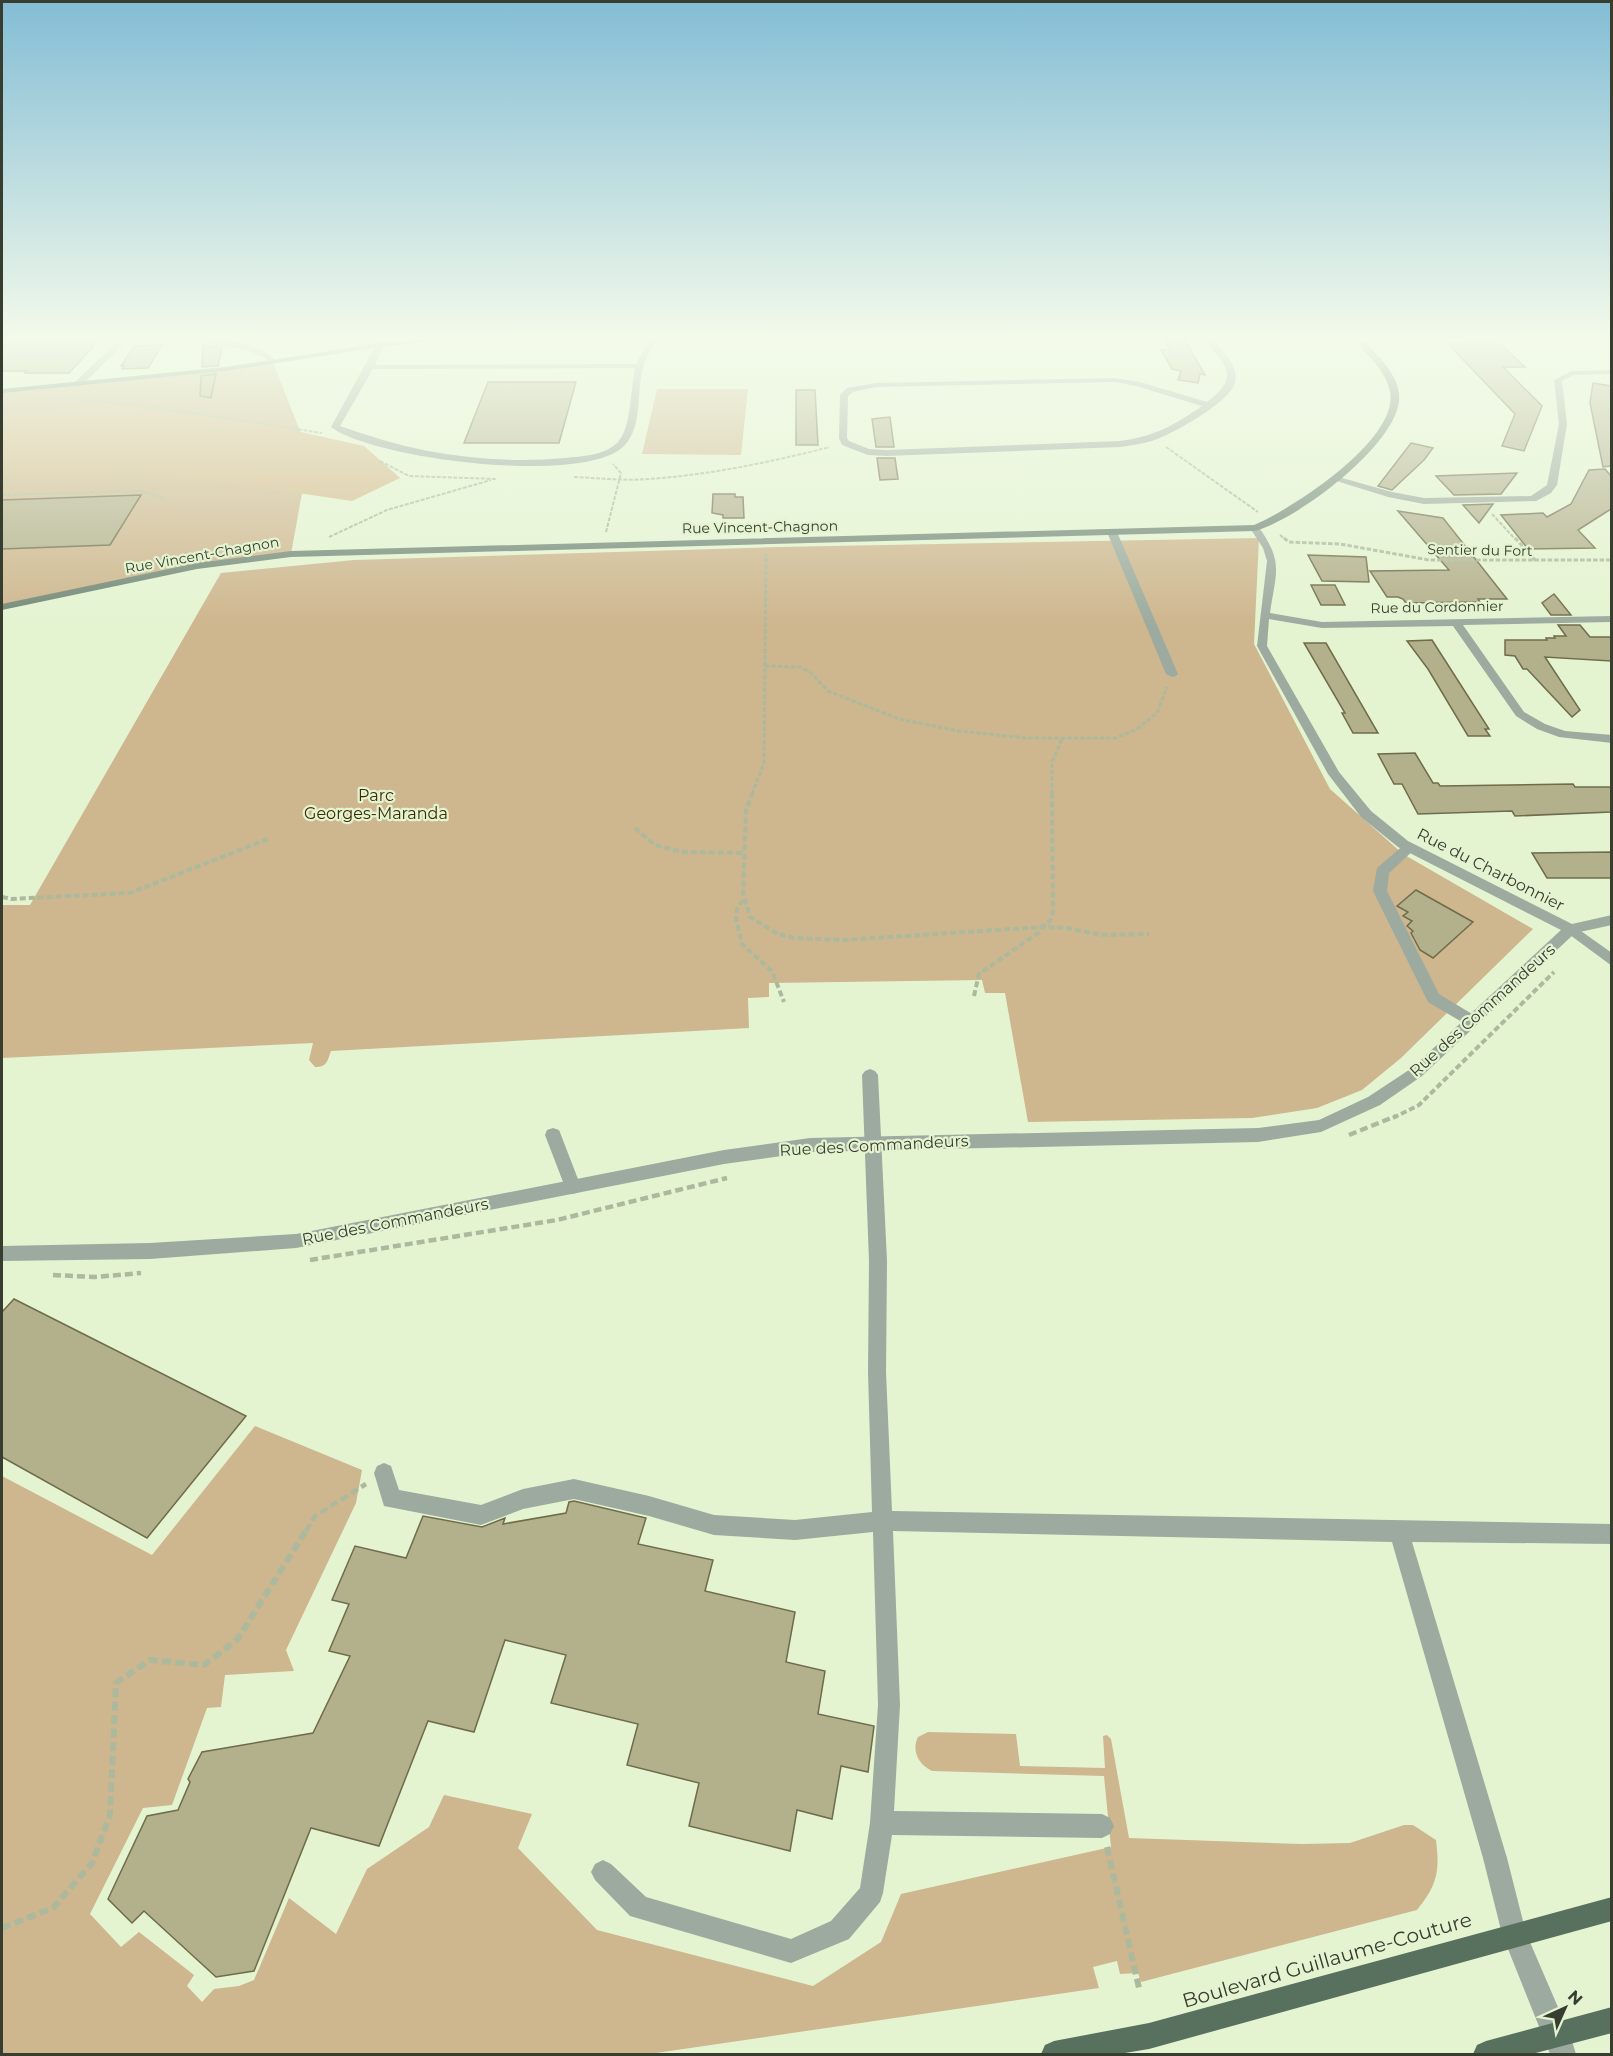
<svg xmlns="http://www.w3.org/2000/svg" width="1613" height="2056" viewBox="0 0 1613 2056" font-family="Montserrat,sans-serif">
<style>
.green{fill:#ceb68e}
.forest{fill:#d3b88a}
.building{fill:#b3b08c;stroke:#6f6c4b;stroke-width:1.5}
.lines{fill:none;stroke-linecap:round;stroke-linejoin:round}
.path-far4{stroke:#acb99d;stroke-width:2;stroke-dasharray:4 1.5;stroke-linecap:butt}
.path-far3{stroke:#acb99d;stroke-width:3;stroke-dasharray:4.5 2;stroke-linecap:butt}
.path-far2{stroke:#acb99d;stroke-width:4;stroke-dasharray:6 3;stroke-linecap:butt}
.path-far1{stroke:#acb99d;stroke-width:4.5;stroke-dasharray:8 4;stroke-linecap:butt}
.path{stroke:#acb99d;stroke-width:6;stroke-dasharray:9 4.5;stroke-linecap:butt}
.lane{fill:#9caa9f;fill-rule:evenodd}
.street{fill:#9caa9f;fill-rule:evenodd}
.secondary{fill:#748979;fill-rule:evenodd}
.primary{fill:#58715e;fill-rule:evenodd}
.labels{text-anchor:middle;stroke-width:4.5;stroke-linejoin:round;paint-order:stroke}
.far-street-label{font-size:14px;fill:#373d2f;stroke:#e4f4d1}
.park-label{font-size:16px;fill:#3d2a03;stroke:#e4f4d1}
.street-label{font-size:16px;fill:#373d2f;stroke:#e4f4d1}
.near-street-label{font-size:20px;fill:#373d2f;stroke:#e4f4d1}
</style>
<rect width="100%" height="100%" fill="#e4f4d1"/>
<g class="green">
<polygon points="273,362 309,454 291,554 197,566 2,607 2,391"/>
<polygon points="657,389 748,389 741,455 642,454"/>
<path d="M1259 538 1254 644 1330 789 1403 854 1533 929 1401 1058 1362 1090 1317 1108 1252 1118 1028 1122 1005 993H985L982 980 769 983V997L748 998 749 1028 331 1051C327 1062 327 1067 315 1067L309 1060 313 1043 2 1058V905H30L221 573 354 560 778 547Z"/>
<path d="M255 1426 362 1470 356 1503 286 1650 294 1671 225 1675 221 1707 207 1708 172 1805 143 1808 90 1914 121 1947 139 1932 194 1975 187 1986 202 2002 214 1989 239 1986 254 1980 289 1898 336 1934 367 1869 429 1827 444 1795 532 1814 518 1848 597 1930 813 1986 881 1942 901 1894 1111 1847 1104 1776 932 1771C919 1765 911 1751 918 1737L928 1732 1016 1734 1020 1766 1105 1768 1103 1736 1107 1735 1111 1739 1129 1838 1302 1844 1350 1843 1404 1825H1413L1436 1840C1440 1872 1437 1885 1417 1910L1141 1982 1138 1973 1120 1974 1117 1961 1093 1967 1099 1988 649 2054H2V1476L152 1555Z"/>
</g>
<polygon class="forest" points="101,404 269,425 364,446 400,478 352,501 243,485 128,475 18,479 2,472 2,416"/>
<g class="building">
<polygon points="13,339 97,339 91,346 94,346 69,373 25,373 27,371 2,371 2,344 7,344"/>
<polygon points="1164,339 1184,339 1205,375 1200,374 1198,383 1178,380 1181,371 1172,369 1161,350 1170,350"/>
<polygon points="1465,341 1497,341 1525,367 1503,367 1542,406 1524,451 1502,446 1515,414 1448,344 1467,344"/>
<polygon points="162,345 148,368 122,369 124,366 121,366 134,346"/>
<polygon points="203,345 222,348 218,366 202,367"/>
<polygon points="216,374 211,398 200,396 201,376"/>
<polygon points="488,382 576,382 559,443 464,443"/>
<polygon points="1593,383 1611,386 1611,466 1603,467 1590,403"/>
<polygon points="796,390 815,390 818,445 796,445"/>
<polygon points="890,417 894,447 876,447 872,419"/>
<polygon points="1411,443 1433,448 1424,460 1392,490 1378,486"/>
<polygon points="877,458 895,458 898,479 880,480"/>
<polygon points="1605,469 1611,476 1611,509 1578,530 1595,548 1528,549 1501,515 1543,513 1547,517 1571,504 1589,470"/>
<polygon points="1517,473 1501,494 1454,495 1436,476"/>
<polygon points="713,494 735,494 735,497 743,497 744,518 723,518 723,515 712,513"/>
<polygon points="141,495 110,545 2,549 2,500"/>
<polygon points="1493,504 1479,523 1463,505"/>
<polygon points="1398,511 1443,518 1507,599 1478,599 1480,602 1406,603 1403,599 1398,597 1387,597 1370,571 1449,570"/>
<polygon points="1308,555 1366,557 1369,582 1322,581"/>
<polygon points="1311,585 1335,585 1345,605 1321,605"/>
<polygon points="1554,594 1571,615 1551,615 1542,603"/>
<polygon points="1558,625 1580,625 1590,637 1611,637 1611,661 1545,657 1580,710 1572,717 1527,669 1523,669 1515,656 1505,655 1505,640 1547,640 1546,638 1555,638 1554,636 1566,636"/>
<polygon points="1432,640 1489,729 1485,729 1490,736 1468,736 1428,669 1407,641"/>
<polygon points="1304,643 1326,643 1378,733 1353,733 1342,713 1345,713"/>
<polygon points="1415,753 1433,783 1438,783 1440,786 1573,784 1575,787 1611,787 1611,812 1515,816 1512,811 1418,814 1402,784 1394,784 1378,754"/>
<polygon points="1611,852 1611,878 1547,878 1532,853"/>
<polygon points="1416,890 1473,922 1433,958 1420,950 1411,933 1413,931 1407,926 1412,921 1403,916 1408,912 1397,906"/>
<polygon points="14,1299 246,1416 147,1538 2,1457 2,1312"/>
<polygon points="574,1501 646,1518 638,1544 713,1560 705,1591 795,1612 786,1662 825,1671 818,1714 874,1726 868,1772 841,1766 832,1819 797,1810 790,1851 689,1826 699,1783 627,1765 638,1724 551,1703 566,1655 505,1640 474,1732 428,1721 379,1846 311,1828 254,1971 216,1977 144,1911 132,1923 108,1899 147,1816 178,1810 190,1782 188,1779 202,1752 313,1733 350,1656 329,1651 349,1604 332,1600 355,1546 406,1558 423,1516 482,1527 505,1518 503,1524 566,1513 569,1502"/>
</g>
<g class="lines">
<g class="path-far4">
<polyline points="80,400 134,404 322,433"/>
<polyline points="1166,447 1258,512"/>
<polyline points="380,461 409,476 497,479"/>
<path d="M574 477C599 478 623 481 648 479 710 475 770 462 830 447"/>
<polyline points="2,495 142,491 163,498"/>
<polyline points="1492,514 1516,540"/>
<polyline points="606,532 621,473 613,464"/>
<polyline points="1280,535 1286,540"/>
<polyline points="329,537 387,510 491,480"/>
</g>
<g class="path-far3">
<polyline points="1284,538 1289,542 1340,544 1429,560 1612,560"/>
<polyline points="1515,538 1536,561"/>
<polyline points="765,666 801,667 811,673 828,691 899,719 959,731 1027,738 1116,738 1137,729 1157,713 1167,687"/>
<polyline points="752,794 764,763 766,554"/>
<polyline points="1052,794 1052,762 1062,739"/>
</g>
<g class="path-far2">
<polyline points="753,792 746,810 743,893 750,917 778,934 795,938 844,940 1042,927 1050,921 1053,912 1052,792"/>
<polyline points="635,828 655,845 682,852 744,853"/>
<polyline points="2,897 11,899 130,893 268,839"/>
<polyline points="743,900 737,909 736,919 742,944 772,971 784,1002"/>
<polyline points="974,996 979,974 1038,933 1042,927 1067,928 1101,935 1149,934"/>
<polyline points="1393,1118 1419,1105 1554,972"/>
</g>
<g class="path-far1">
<polyline points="1349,1135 1396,1116"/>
<polyline points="310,1260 557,1220 727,1178"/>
<polyline points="53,1275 95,1277 141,1273"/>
<polyline points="306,1531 315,1516 366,1484"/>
</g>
<g class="path">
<polyline points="1107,1847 1139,1988"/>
<polyline points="2,1928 53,1908 92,1863 110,1815 116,1683 150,1660 204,1665 237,1640 307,1529"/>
</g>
<g class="lane">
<path d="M650 339H658C652 348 646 357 643 368 636 392 643 427 624 446 584 486 373 459 331 427L377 343 384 345 375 365 636 364ZM635 368C630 389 632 429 617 443 603 456 582 456 565 458 486 465 414 453 340 426L373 369Z"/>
<polygon points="1109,530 1117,532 1178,674 1176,676 1172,677 1166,674 1107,532"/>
<polygon points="1410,843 1417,847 1389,873 1387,891 1439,994 1477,1017 1479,1021 1477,1025 1467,1025 1428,1002 1373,891 1377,868 1405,844"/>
<polygon points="1571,924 1612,953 1612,966 1566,932 1564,929"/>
<polygon points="870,1069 875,1071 878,1075 887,1261 886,1372 892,1511 1612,1524 1612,1544 1412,1542 1507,1858 1526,1933 1570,2035 1576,2054 1550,2054 1502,1934 1483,1858 1392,1542 893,1531 900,1705 894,1811 1102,1814 1110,1818 1114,1826 1110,1834 1102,1838 892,1835 883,1893 880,1902 849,1939 791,1963 630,1916 595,1880 591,1872 595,1864 603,1860 611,1864 646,1897 791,1939 831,1921 860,1888 870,1823 878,1705 873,1532 795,1540 714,1535 649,1516 574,1499 523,1509 481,1525 384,1506 374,1473 377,1466 384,1463 391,1466 399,1490 481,1505 523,1489 574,1479 649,1496 714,1515 795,1520 872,1512 868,1372 869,1261 862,1075 865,1071"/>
<polygon points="553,1128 559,1130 561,1135 581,1187 579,1192 573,1194 567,1192 565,1187 545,1135 547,1130"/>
</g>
<g class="street">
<polygon points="120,339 129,339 80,387 74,387 74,383"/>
<path d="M178 339C209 339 255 336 277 362L270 364 264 357 243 349Z"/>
<polygon points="379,339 387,339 383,347 376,345"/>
<path d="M1204 339H1212C1222 350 1240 367 1235 383 1229 403 1171 435 1152 441 1142 444 1131 445 1120 447L886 456 868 455 842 445 839 438 840 395 847 388 876 383 1115 378 1140 382 1207 402C1241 376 1226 367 1204 339ZM1115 382 1136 386 1202 406C1173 426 1155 436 1120 441L886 450 869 449 849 441 847 438 848 396 853 392 876 387Z"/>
<polygon points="1612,370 1612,374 1574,375 1562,381 1567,424 1557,485 1551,493 1536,501 1424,504 1388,497 1330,479 1335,476 1392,492 1424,498 1531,496 1547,485 1559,424 1554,380 1572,371"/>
<path d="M1252 526H1258C1284 563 1276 571 1270 613L1322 622 1612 616V622L1463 625 1524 712 1545 724 1565 731 1612 735V743L1559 737 1537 729 1516 716 1453 626 1322 628 1269 619 1267 646 1339 772 1371 811 1408 841 1572 924 1612 915V925L1575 933 1422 1076 1380 1105 1321 1132 1258 1142 810 1152 724 1164 296 1248 150 1259 2 1261V1246L150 1243 296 1234 724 1150 810 1138 1258 1128 1319 1120 1368 1097 1412 1068 1561 930 1398 847 1361 817 1328 774 1257 646 1267 561 1263 548 1250 528Z"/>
</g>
<g class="secondary">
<polygon points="420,339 453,339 380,347 226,371 2,393 2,389 226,367 380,343"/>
<path d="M1353 339H1362C1377 355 1402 377 1399 401 1394 447 1298 519 1255 531L291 557 197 569 2 610V604L197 563 291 551 1254 525C1292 509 1399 440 1390 392 1386 370 1367 355 1353 339Z"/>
</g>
<g class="primary">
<polygon points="1612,1897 1612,1921 1149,2049 1119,2054 1041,2054 1045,2045 1054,2041 1149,2023"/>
<polygon points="1612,2007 1612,2033 1532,2054 1473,2054 1477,2045 1486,2041"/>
</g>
</g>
<linearGradient id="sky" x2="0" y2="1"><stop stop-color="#83bdd5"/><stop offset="0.54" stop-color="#f3faea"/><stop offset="1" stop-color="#f3faea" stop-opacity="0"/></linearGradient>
<rect width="1613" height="627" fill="url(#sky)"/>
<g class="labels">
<g class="far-street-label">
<text transform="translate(760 527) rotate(-1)" y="5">Rue Vincent-Chagnon</text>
<text transform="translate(1480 550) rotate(1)" y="5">Sentier du Fort</text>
<text transform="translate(202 555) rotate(-10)" y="5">Rue Vincent-Chagnon</text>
<text transform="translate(1437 607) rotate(-1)" y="5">Rue du Cordonnier</text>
</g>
<g class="park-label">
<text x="376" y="801">Parc<tspan x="376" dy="18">Georges-Maranda</tspan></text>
</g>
<g class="street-label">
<text transform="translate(1491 869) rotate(27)" y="6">Rue du Charbonnier</text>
<text transform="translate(1482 1010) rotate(-42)" y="6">Rue des Commandeurs</text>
<text transform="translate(874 1145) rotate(-3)" y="6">Rue des Commandeurs</text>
<text transform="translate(395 1221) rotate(-11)" y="6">Rue des Commandeurs</text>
</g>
<g class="near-street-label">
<text transform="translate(1327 1960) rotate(-16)" y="7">Boulevard Guillaume-Couture</text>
</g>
</g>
<rect width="1613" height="2056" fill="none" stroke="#373d2f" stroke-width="6"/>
<g transform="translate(1565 2008) rotate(45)" stroke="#e4f4d1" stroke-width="4.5" paint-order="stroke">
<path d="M0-4.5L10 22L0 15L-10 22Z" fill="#373d2f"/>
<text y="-9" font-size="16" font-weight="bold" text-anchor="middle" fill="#373d2f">N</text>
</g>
</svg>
